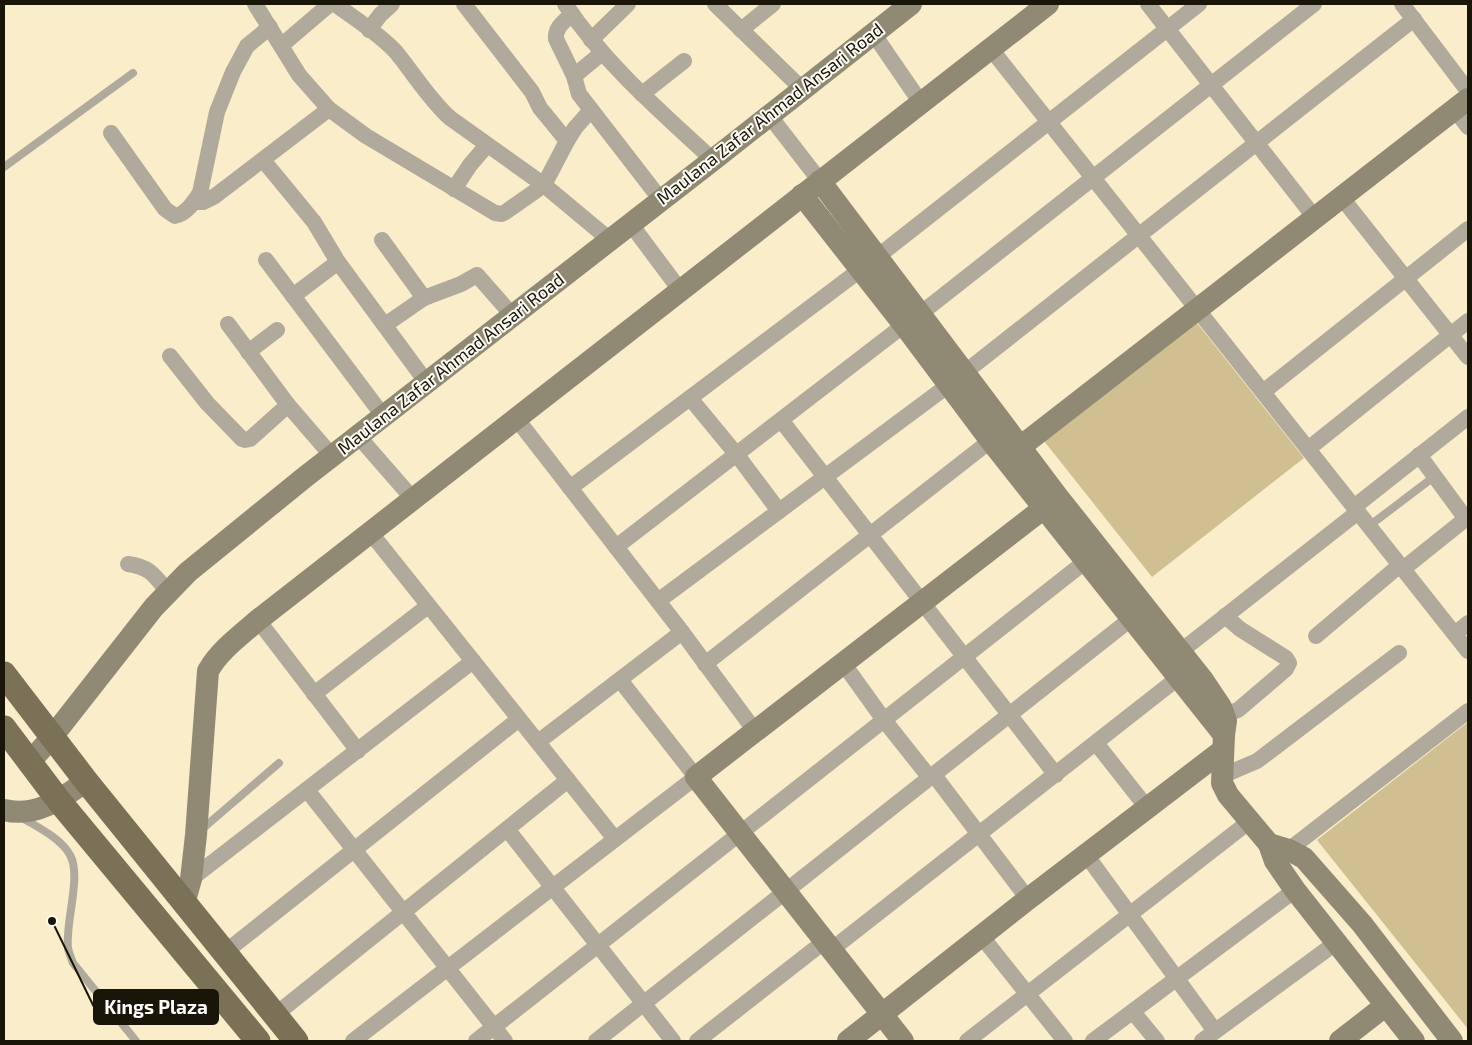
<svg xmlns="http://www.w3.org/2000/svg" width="1472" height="1045" viewBox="0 0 1472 1045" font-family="'Exo 2',sans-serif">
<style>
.green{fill:#d0bf91}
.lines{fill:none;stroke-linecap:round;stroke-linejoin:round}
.lane{stroke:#afaa9b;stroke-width:8}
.street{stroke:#afaa9b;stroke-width:16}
.secondary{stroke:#908973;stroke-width:22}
.primary{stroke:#7b7156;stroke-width:25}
.labels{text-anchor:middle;stroke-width:4;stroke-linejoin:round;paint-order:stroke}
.street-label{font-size:18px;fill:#191508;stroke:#fdfbf4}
.leader{fill:none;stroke:#191508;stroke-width:2}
.callout-dot{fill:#191508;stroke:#fdfbf4;stroke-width:2}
.callout{fill:#191508;stroke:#191508;stroke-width:2}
.callout-label{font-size:19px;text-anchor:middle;font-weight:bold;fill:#fff}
</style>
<rect width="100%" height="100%" fill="#faedca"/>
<g class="green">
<polygon points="1197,323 1304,458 1152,577 1044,441"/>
<polygon points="1468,722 1468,1029 1317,840"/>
</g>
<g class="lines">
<g class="lane">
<polyline points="4,167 133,73"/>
<polyline points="1369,526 1435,476"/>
<path d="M21 817C37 827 61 838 70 855 82 876 65 922 68 948 69 953 71 958 73 963L136 1041"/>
<polyline points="201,830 279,763"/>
</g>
<g class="street">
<polyline points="255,4 299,75 329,109 366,136 495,213 502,214 507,211 544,185 567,141 575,128 591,110"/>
<path d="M335 4C354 18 381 35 396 52 414 74 429 99 450 118L544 185 610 240"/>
<polyline points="464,4 532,92 540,108 567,141"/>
<path d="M565 4C605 64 660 111 713 160"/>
<polyline points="715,4 802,89"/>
<polyline points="1148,4 1315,218"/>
<polyline points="1402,4 1468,91"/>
<path d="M572 14C564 22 555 27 556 39L574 76 579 94 661 200"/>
<polyline points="369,30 380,15 392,4"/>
<polyline points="741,30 773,4"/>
<polyline points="873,33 921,103"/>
<polyline points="591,40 628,4"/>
<polyline points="282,45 330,4"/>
<polyline points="991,49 1468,651"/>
<polyline points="574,76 602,53"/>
<polyline points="642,94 684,61"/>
<polyline points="1455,110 1468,127"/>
<polyline points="769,115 820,181"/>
<path d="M111 133 165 209 175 216C186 214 194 202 200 193L217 112 233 72 247 46 270 27"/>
<polyline points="263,160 314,222 338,262 427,383"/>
<polyline points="454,189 470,165 487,145"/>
<polyline points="1342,198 1468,357"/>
<polyline points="195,202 203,202 215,196 329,109"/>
<polyline points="630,223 680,290"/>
<polyline points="382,240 424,298"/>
<polyline points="877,257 1199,4"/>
<polyline points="266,260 384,417"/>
<polyline points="293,296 338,262"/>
<polyline points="920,314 1314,4"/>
<polyline points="228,324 288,405 332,456"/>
<polyline points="385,325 424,298 461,284 477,275 513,316"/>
<polyline points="248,352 277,330"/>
<polyline points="170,356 207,403 242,439 245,440 250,439 288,405"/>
<polyline points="964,373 1414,19"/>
<polyline points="1263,392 1468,229"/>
<polyline points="690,398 737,455 779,511"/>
<polyline points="516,418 682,632 755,731"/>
<polyline points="781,420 1056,775"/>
<polyline points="358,436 413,499"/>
<polyline points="1308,449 1468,321"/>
<polyline points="1419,455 1466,519"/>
<polyline points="570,488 860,270"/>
<polyline points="1354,507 1468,417"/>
<polyline points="370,532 615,839"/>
<polyline points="616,547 904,325"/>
<path d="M128 564C150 567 154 575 168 592"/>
<polyline points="1403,569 1468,517"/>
<polyline points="658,601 950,384"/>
<polyline points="258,620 358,751"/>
<polyline points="1455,634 1468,623"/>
<polyline points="1316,636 1400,565"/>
<polyline points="1181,651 1358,512"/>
<polyline points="843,663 884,720 930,778"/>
<polyline points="705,664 999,434"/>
<polyline points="314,694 428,606"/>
<polyline points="1224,715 1238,710 1286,669 1289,663 1286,658 1240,629 1225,616"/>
<polyline points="538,742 682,632"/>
<polyline points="1096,743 1148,809"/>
<polyline points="934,775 1028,899"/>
<polyline points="1222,776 1257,761 1399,653"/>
<polyline points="307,790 505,1041"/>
<polyline points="507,829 673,1041"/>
<polyline points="1282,855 1468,711"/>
<polyline points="1087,856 1215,1031"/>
<polyline points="191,879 473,661"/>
<polyline points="982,937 1065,1041"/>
<polyline points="831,950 1178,678"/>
<polyline points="224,953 519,719"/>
<polyline points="1133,1012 1157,1041"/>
<polyline points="275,1015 568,780"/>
<polyline points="353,1041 696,777 620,680"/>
<polyline points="476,1041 1086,561"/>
<polyline points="596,1041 1132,618"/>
<polyline points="697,1041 825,941"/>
<polyline points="967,1041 1250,821"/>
<polyline points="1093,1041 1295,890"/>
<polyline points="1202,1041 1337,942"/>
</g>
<g class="secondary">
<polyline points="820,181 1058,497 1203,680 1221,707 1226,721 1224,735 1222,783 1228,795 1269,844 1275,861 1295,890 1414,1041"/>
<polyline points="802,195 904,325 990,440 1224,735"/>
<polyline points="1020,447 1468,99"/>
<polyline points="29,763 52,737 154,607 188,572 305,477 713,160 911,4"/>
<path d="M4 810C35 818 62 799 86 781"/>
<polyline points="1269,844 1289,850 1304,858 1362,924 1452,1041"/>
<path d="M184 904 191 879 196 835 208 671C220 650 240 636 258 620L1048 4"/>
<polyline points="848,1041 1028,899 1223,750"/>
<polyline points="903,1041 696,777 1044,508"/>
<polyline points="1340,1041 1385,1006"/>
</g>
<g class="primary">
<polyline points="4,674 86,781 296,1041"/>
<polyline points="4,728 59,801 258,1041"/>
</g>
</g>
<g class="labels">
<g class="street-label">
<text transform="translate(770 114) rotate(-38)" y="6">Maulana Zafar Ahmad Ansari Road</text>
<text transform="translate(451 364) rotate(-38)" y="6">Maulana Zafar Ahmad Ansari Road</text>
</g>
</g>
<path class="leader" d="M52 921L94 1007"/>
<circle class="callout-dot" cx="52" cy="921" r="5"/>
<rect class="callout" x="94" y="990" width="124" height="34" rx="5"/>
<g class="callout-label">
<text x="156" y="1014">Kings Plaza</text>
</g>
<rect width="1472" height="1045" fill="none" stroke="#191508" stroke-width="10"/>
</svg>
